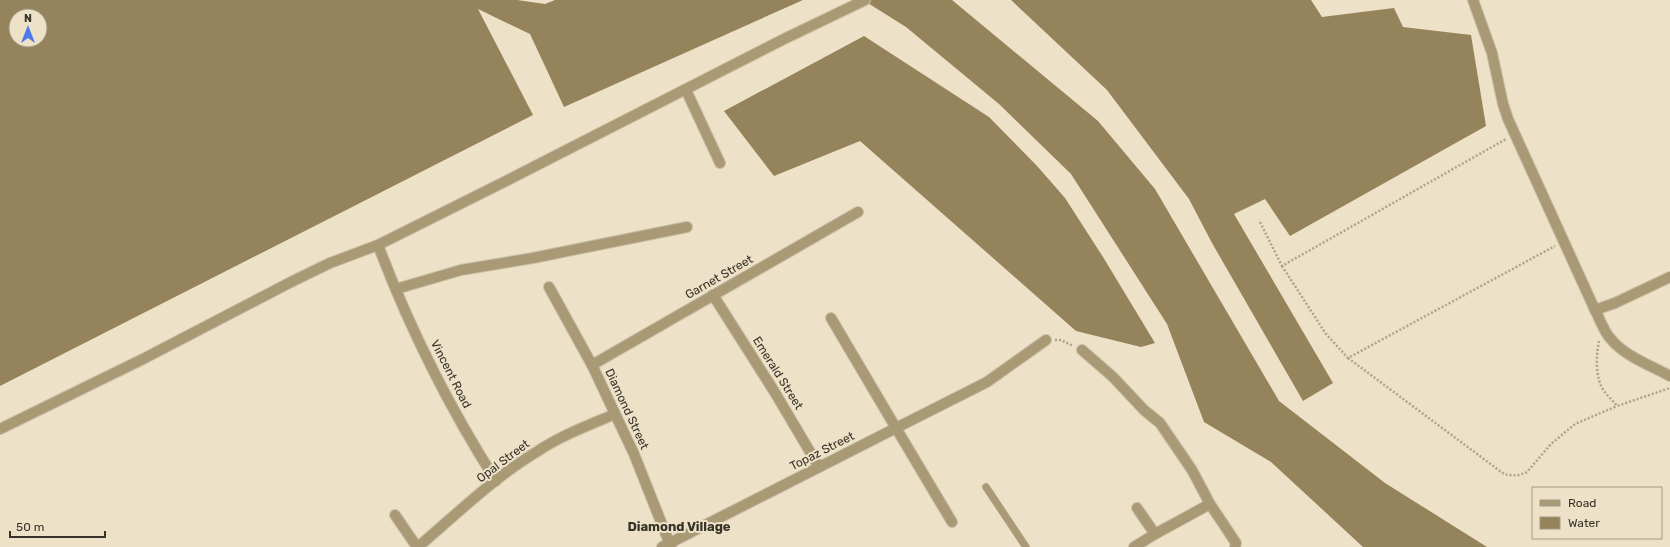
<svg xmlns="http://www.w3.org/2000/svg" width="1670" height="547" viewBox="0 0 1670 547" font-family="Rubik,sans-serif">
<style>
.water{fill:#95835b;fill-rule:evenodd}
.lines{fill:none;stroke-linecap:round;stroke-linejoin:round}
.service-casing{stroke:#c9bea7;stroke-width:8}
.minor-casing{stroke:#c9bea7;stroke-width:12}
.path{stroke:#ada48f;stroke-width:2.5;stroke-dasharray:2 2;stroke-linecap:butt}
.service{stroke:#a99974;stroke-width:7}
.minor{stroke:#a99974;stroke-width:10}
.labels{text-anchor:middle;stroke-width:4;stroke-linejoin:round;paint-order:stroke}
.street-label{font-size:12px;fill:#373329;stroke:#ede1c7}
.neighbourhood-label{font-size:13px;font-weight:bold;fill:#373329;stroke:#ede1c7}
</style>
<rect width="100%" height="100%" fill="#ede1c7"/>
<g class="water">
<path d="M0 0H517L545 4 555 0H803L564 107 530 34 478 9 533 115 0 386ZM16 16H40V40H16Z"/>
<polygon points="863,0 952,0 1098,121 1155,189 1279,401 1385,483 1487,547 1363,547 1271,462 1204,422 1167,324 1071,174 999,104 906,27"/>
<polygon points="1011,0 1311,0 1322,17 1394,8 1403,27 1471,35 1486,126 1290,236 1265,199 1234,214 1333,383 1303,401 1212,243 1189,199 1107,90"/>
<polygon points="864,36 989,117 1038,167 1065,198 1103,257 1155,343 1141,347 1076,331 860,141 774,176 724,111"/>
</g>
<g class="lines">
<defs>
<polyline id="service" points="986,487 1026,547"/>
<g id="minor">
<polyline points="1473,0 1492,53 1503,104 1508,119 1595,310 1615,303 1670,277"/>
<polyline points="686,90 720,163"/>
<path d="M378 245C409 327 449 407 496 481"/>
<polyline points="549,287 592,365 634,454 671,547"/>
<polyline points="396,289 461,270 533,258 687,227"/>
<polyline points="713,295 774,391 819,467"/>
<path d="M1595 310C1600 319 1603 330 1610 338 1624 356 1650 365 1670 376"/>
<polyline points="831,318 896,428 987,382 1046,340"/>
<polyline points="1082,350 1113,377 1144,410 1160,423 1192,470 1210,504 1236,543 1235,547"/>
<polyline points="592,365 858,212"/>
<polyline points="0,429 143,359 291,282 330,263 378,245 506,181 784,39 865,0"/>
<polyline points="1137,508 1155,534 1210,504"/>
<polyline points="395,515 417,547"/>
<path d="M418 547C457 514 494 477 538 451 562 435 589 425 615 414"/>
<polyline points="662,547 896,428 952,522"/>
<polyline points="1134,547 1155,534"/>
</g>
</defs>
<use href="#service" class="service-casing"/>
<use href="#minor" class="minor-casing"/>
<g class="path">
<polyline points="1260,222 1282,266 1506,139"/>
<polyline points="1282,266 1326,334 1348,358 1555,246"/>
<polyline points="1055,340 1061,340 1073,346"/>
<path d="M1599 341C1596 355 1595 379 1604 391 1608 396 1613 401 1617 406L1670 388"/>
<path d="M1348 358 1504 474C1512 476 1519 476 1527 472L1551 444 1575 424 1617 406"/>
</g>
<use href="#service" class="service"/>
<use href="#minor" class="minor"/>
</g>
<g class="labels">
<g class="street-label">
<text transform="translate(719 277) rotate(-30)" y="4">Garnet Street</text>
<text transform="translate(778 373) rotate(58)" y="4">Emerald Street</text>
<text transform="translate(451 374) rotate(63)" y="4">Vincent Road</text>
<text transform="translate(627 409) rotate(65)" y="4">Diamond Street</text>
<text transform="translate(822 451) rotate(-27)" y="4">Topaz Street</text>
<text transform="translate(503 461) rotate(-37)" y="4">Opal Street</text>
</g>
<g class="neighbourhood-label">
<text x="679" y="531">Diamond Village</text>
</g>
</g>
<rect x="1532" y="487" width="130" height="52" fill="#ede1c7" stroke="#a49b88"/>
<rect x="1540" y="500" width="20" height="6" fill="#a99974" stroke="#a49b88"/>
<text x="1568" y="507" font-size="12" fill="#373329">Road</text>
<rect x="1540" y="517" width="20" height="12" fill="#95835b" stroke="#a49b88"/>
<text x="1568" y="527" font-size="12" fill="#373329">Water</text>
<g transform="translate(28 28)"><circle r="19" fill="#ede1c7" stroke="#a49b88"/>
<path d="M0-3L7 15L0 10L-7 15Z" fill="#4e77ea"/>
<text y="-6" font-size="11" font-weight="bold" text-anchor="middle" fill="#373329">N</text>
</g>
<path d="M10 531v6h95v-6" fill="none" stroke="#373329" stroke-width="2"/>
<text x="16" y="531" font-size="12" fill="#373329" stroke="#ede1c7" stroke-width="3" paint-order="stroke">50 m</text>
</svg>
